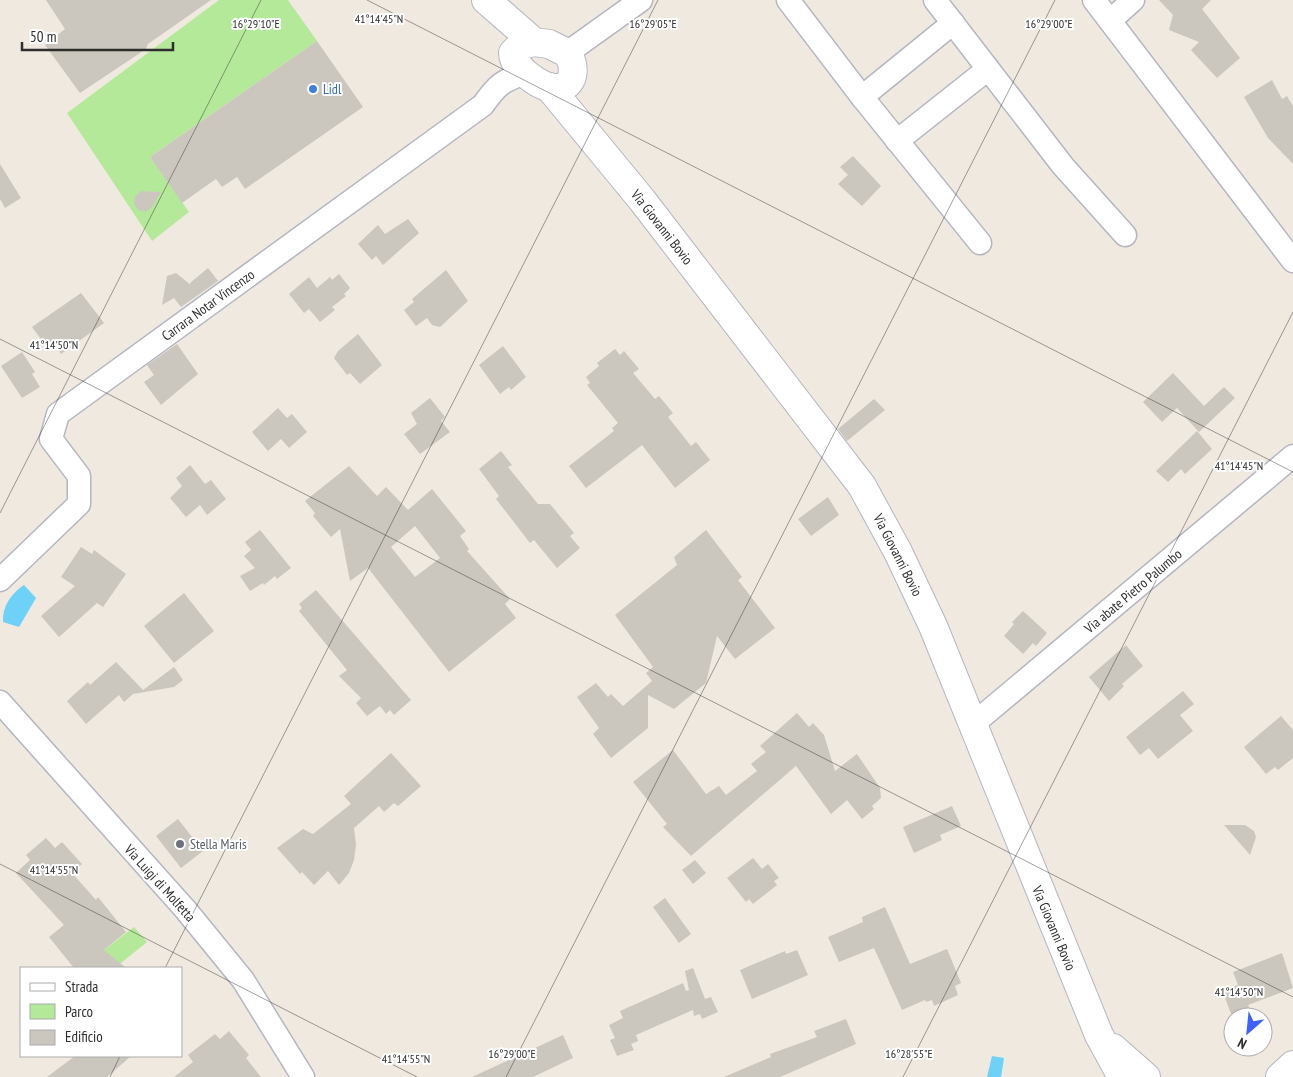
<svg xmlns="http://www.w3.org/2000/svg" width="1293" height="1077" viewBox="0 0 1293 1077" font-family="'PT Sans Narrow',sans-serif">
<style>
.green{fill:#b4e99a}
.water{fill:#6ed1f7}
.building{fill:#cbc7be;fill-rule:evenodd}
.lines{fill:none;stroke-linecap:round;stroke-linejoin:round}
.minor-casing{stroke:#b4b6c2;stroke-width:25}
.secondary-casing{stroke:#b4b6c2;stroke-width:30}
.minor{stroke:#fff;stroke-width:22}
.secondary{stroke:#fff;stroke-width:28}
.ticks{fill:none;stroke:#2e2e2e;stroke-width:1;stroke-opacity:0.45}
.shop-dot{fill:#3f7fe0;stroke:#fff;stroke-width:2}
.worship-dot{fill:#6b7280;stroke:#fff;stroke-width:2}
.labels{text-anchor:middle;stroke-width:4;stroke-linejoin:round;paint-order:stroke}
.shop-label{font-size:14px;fill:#366cbe;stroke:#fff;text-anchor:start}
.street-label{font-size:14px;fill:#2e2e2e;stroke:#fff}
.worship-label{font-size:14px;fill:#5b616d;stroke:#fff;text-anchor:start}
.ticks-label{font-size:12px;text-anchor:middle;fill:#2e2e2e;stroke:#fff;stroke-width:4;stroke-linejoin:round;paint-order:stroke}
</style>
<rect width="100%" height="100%" fill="#f0e9e0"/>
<g class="green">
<polygon points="219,0 288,0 317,41 150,157 189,212 152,241 67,113"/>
<polygon points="134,927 147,942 121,963 99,968 81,968"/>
</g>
<g class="water">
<path d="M24 585 36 598 19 627 3 622C2 606 12 593 24 585Z"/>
<polygon points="992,1056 1004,1058 1001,1077 987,1077"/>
</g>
<g class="building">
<polygon points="46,0 211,0 148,44 146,49 80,93 45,45 65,29"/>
<polygon points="1159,0 1211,0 1202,9 1240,58 1217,78 1191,50 1199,42 1169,30 1173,15"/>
<polygon points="317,41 363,107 245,189 237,177 222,187 216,179 182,203 150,157"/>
<polygon points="1272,80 1282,99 1287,96 1293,106 1293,164 1268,138 1244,97"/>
<polygon points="853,156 881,186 862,206 838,184 848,175 840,167"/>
<polygon points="0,164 21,198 5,208 0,199"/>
<polygon points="142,191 161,192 152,207 146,212 138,210 134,203 135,196"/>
<polygon points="408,219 419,233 383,265 376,256 372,260 358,244 378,225 385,234"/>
<polygon points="208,268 218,281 181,307 174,298 162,305 167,276 176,273 191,285 190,283"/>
<polygon points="446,270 468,301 440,327 432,325 427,318 416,326 404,310 414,302 412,299"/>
<polygon points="339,274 350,288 344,294 346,296 332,307 335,310 320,322 309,309 304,313 289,294 309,277 317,288 330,277 332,280"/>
<polygon points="81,293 104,323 61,354 55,345 49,350 32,327"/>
<polygon points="358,334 382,365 360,384 350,373 347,375 334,358 338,351"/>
<polygon points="177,344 198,374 161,405 144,382 154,375 147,365"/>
<polygon points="503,346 526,377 511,390 509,387 500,394 479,365"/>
<polygon points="615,349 620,355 624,351 639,369 633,373 655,399 659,396 673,413 668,417 691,446 696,442 710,460 675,488 642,445 586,488 569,466 614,431 612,428 618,423 587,385 590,383 586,377 599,366 597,363"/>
<polygon points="22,352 35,372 32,374 40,387 22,398 1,366"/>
<polygon points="1173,373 1204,406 1224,387 1235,398 1199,432 1177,408 1162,422 1143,402"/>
<polygon points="430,398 445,417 441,421 450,432 420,454 404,434 417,424 411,413"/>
<polygon points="874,399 885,410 847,441 838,429"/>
<polygon points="278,408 287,418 292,414 307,432 289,448 281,439 268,451 252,432"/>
<polygon points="1197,431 1212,449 1185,474 1181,469 1168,482 1156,471"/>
<polygon points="501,451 512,465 508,467 538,504 550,504 574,533 570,536 580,548 557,568 534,540 530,543 496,499 499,496 479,469"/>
<polygon points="190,465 205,484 211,480 226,499 207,515 200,505 186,517 170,498 182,486 176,478"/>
<path d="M349 466 377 496 386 487 408 510 432 489 466 531 460 536 469 549 467 551 510 599 505 604 516 618 449 672 368 568 350 581 340 529 331 537 313 516 315 513 305 501ZM415 526 440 558 415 577 391 547Z"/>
<polygon points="828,497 839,515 811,536 798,519"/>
<polygon points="260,530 291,568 277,579 275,576 264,585 263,583 250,591 240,576 255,568 244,556 251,550 245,542"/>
<polygon points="706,530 742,577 738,580 775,628 735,659 717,636 706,683 674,709 648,695 648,728 611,758 593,734 599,728 577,697 596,683 608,697 611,694 623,706 652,681 646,673 653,667 615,615 677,565 674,557"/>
<polygon points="81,547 92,554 94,550 126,574 103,607 97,603 59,637 41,616 75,586 61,577"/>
<polygon points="316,590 411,700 394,715 390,710 386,714 380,706 367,716 356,703 361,698 339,676 347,670 299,611 302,608 299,604"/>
<polygon points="184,593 214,631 174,663 144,626"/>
<polygon points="1023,611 1047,633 1036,646 1033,643 1023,654 1004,636 1014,624 1012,622"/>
<polygon points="1126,645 1143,666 1122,684 1124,686 1109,701 1089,677"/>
<polygon points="116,662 143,690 174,667 183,680 174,687 133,694 124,702 119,695 86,724 67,701 88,682 90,685"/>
<polygon points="1183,691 1194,704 1180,715 1193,731 1158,759 1149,748 1140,755 1126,737"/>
<polygon points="797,713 809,727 813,723 824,735 835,771 857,754 880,788 881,798 872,806 874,809 862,819 847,800 831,814 796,766 691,856 663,827 667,824 633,782 673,750 706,794 719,786 726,795 757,771 751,764 766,752 760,746"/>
<polygon points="1281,716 1293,730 1293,758 1278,770 1275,767 1266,774 1244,747"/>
<polygon points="391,753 421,786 398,806 394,803 384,812 379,806 354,828 356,845 354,860 349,873 339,885 328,871 314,885 302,872 300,874 277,848 303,829 313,834 351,804 344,796"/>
<polygon points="952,806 961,826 940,835 942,840 914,853 903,827"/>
<polygon points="178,819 203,851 181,868 156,836"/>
<polygon points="1224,825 1245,825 1254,831 1256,837 1250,855"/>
<polygon points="46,838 55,848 62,842 82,864 72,873 96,900 98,897 126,932 104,950 126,968 74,968 49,937 64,925 16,873 30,860 26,855"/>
<polygon points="753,858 762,869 768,864 779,878 774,881 777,885 753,904 749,899 746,902 727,878"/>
<polygon points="695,860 706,873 693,884 682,870"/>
<polygon points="665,898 691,934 679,943 653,907"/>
<polygon points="885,907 910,964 947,949 961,983 955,986 958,995 934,1006 932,1000 926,1002 925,1000 902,1010 874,948 839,962 828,937 863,922 862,917"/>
<polygon points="797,950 808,975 752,999 740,970 785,951 786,954"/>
<polygon points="1282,953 1293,988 1248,1005 1251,1012 1233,1019 1222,990 1238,985 1233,972"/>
<polygon points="693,968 705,999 711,997 718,1012 702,1019 700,1014 694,1016 693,1010 636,1035 638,1041 631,1044 634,1050 617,1056 610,1040 615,1038 609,1025 623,1018 620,1011 683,983 686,991 689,990 685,971"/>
<polygon points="846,1019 856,1044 780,1077 724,1077 771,1057 770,1054 817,1037 814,1031"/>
<polygon points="229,1031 249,1055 246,1058 261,1077 174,1077 193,1062 188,1055 215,1034 220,1039"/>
<polygon points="563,1035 573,1058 533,1077 472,1077"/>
<polygon points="75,1056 131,1056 107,1077 47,1077"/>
</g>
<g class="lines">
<defs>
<g id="minor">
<polyline points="788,0 862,97 980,243"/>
<polyline points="935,0 1063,166 1125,235"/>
<polyline points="1094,0 1293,261"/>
<polyline points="1110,21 1133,0"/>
<polyline points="567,53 641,0"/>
<polyline points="862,97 953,23"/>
<polyline points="897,141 988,69"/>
<path d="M0 580 79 504V476L51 439 58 414 483 105C497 85 502 81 525 73"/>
<polyline points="0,702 185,909 243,980 303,1077"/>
<polyline points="972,725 1293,456"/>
</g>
<g id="secondary">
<polyline points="486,0 534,42"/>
<path d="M534 42 549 44 567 53C576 65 576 88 555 88 541 88 513 68 513 53L521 45Z"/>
<polyline points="549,87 642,200 862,486 898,552 933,626 1099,1035 1122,1077"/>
<polyline points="1113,1048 1146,1077"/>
<polyline points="1280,1077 1293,1065"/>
</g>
</defs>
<use href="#minor" class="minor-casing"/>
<use href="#secondary" class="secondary-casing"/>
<use href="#minor" class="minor"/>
<use href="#secondary" class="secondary"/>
</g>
<path class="ticks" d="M367 0 1293 472M0 339 1293 997M0 513 261 0M0 864 417 1077M165 968 658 0M110 1077 120 1056M506 1077 1055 0M903 1077 1293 312"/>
<circle class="shop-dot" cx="313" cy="89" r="5"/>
<circle class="worship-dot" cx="180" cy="844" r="5"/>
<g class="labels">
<g class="shop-label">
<text x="323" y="94">Lidl</text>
</g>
<g class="street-label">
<text transform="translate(662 227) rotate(52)" y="5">Via Giovanni Bovio</text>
<text transform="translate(208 305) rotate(-36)" y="5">Carrara Notar Vincenzo</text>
<text transform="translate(898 555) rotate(63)" y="5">Via Giovanni Bovio</text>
<text transform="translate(1133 591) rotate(-40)" y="5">Via abate Pietro Palumbo</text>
<text transform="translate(160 883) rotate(48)" y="5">Via Luigi di Molfetta</text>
<text transform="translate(1054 928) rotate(67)" y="5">Via Giovanni Bovio</text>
</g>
<g class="worship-label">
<text x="190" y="849">Stella Maris</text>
</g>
</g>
<g class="ticks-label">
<text x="379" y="23">41°14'45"N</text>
<text x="256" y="28">16°29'10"E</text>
<text x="653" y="28">16°29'05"E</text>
<text x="1049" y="28">16°29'00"E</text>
<text x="54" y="349">41°14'50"N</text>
<text x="1239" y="470">41°14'45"N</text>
<text x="54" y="874">41°14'55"N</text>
<text x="1239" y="996">41°14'50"N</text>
<text x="512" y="1058">16°29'00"E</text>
<text x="909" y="1058">16°28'55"E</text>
<text x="406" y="1063">41°14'55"N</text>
</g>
<rect x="20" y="967" width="162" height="90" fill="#ffffff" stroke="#ababab"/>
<rect x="30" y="983" width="25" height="8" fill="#ffffff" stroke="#ababab"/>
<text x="65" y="992" font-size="15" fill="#2e2e2e">Strada</text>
<rect x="30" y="1004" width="25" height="15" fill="#b4e99a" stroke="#ababab"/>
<text x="65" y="1017" font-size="15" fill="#2e2e2e">Parco</text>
<rect x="30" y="1030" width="25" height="15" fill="#cbc7be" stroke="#ababab"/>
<text x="65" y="1042" font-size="15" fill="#2e2e2e">Edificio</text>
<g transform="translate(1248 1032) rotate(207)"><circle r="24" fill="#ffffff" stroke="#ababab"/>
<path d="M0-4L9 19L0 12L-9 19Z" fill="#3e60ff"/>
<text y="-8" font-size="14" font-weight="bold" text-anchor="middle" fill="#2e2e2e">N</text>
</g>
<path d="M22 42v8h151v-8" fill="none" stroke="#2e2e2e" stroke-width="2.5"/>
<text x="30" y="42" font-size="15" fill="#2e2e2e" stroke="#ffffff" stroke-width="4" paint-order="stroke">50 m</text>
</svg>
